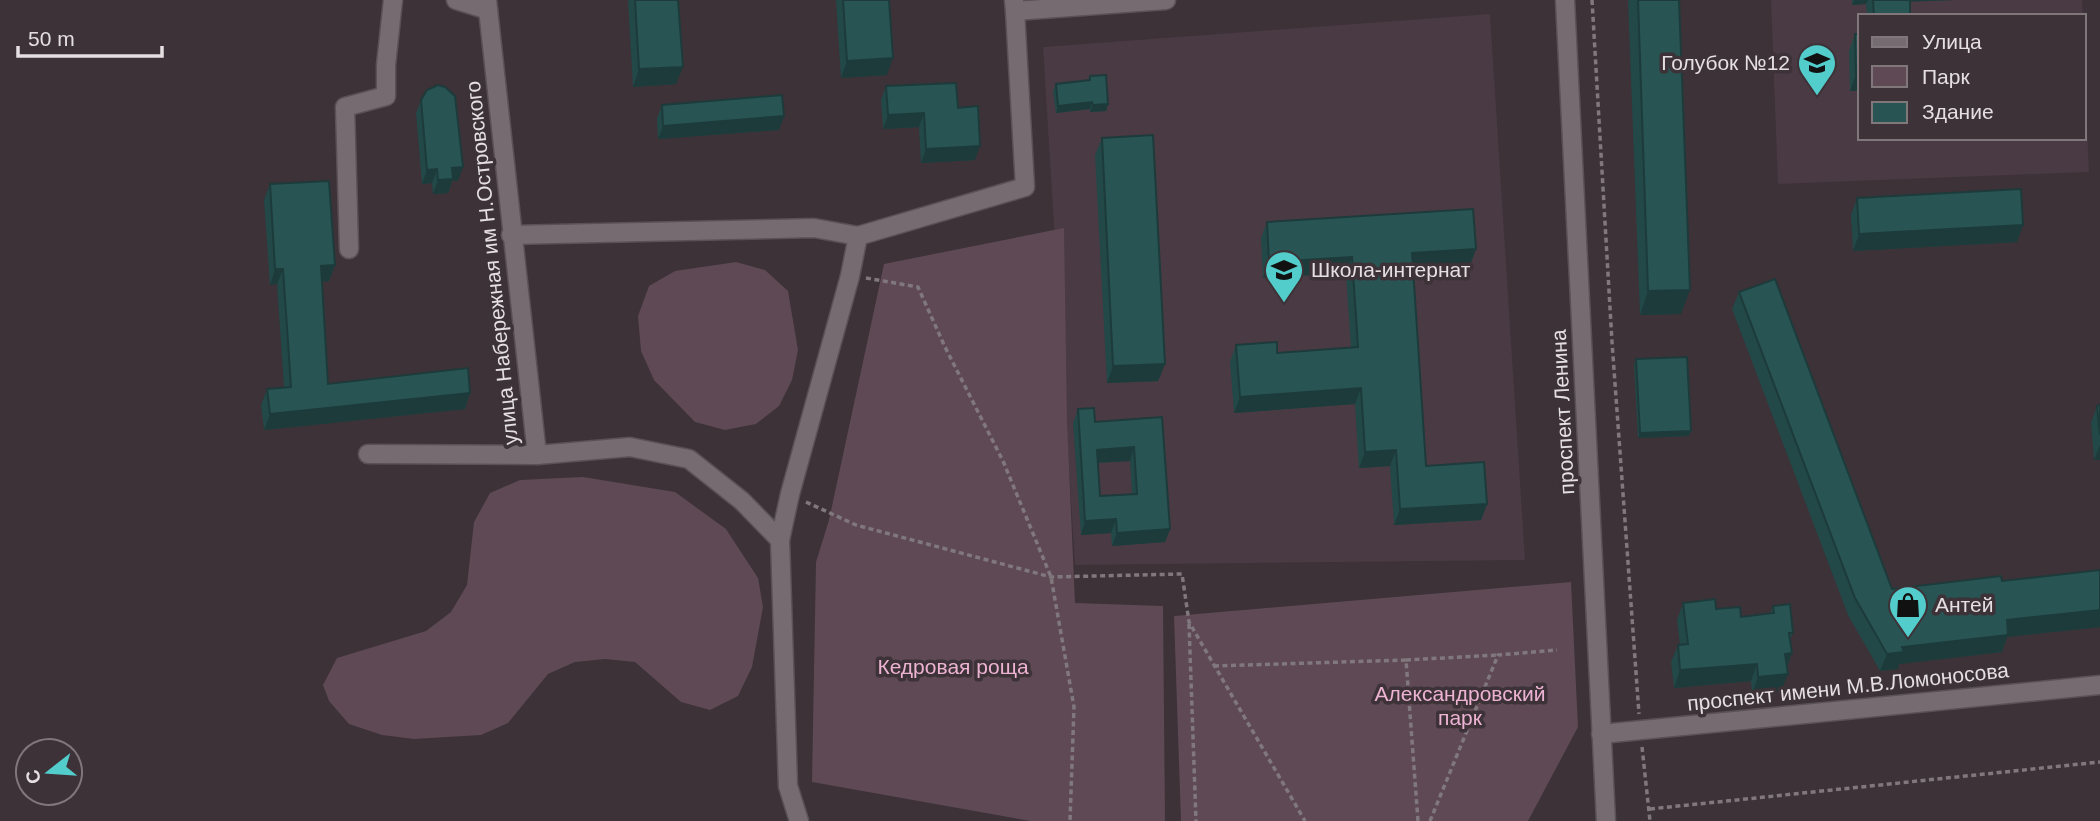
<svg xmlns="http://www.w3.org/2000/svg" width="2100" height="821" viewBox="0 0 2100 821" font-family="Helvetica,sans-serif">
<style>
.built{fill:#4a3a43}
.green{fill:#5e4954}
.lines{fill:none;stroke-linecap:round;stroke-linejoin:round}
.minor-casing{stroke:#595156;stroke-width:21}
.path{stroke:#81787d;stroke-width:3.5;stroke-dasharray:5 3.5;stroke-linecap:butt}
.minor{stroke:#766b71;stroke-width:18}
.wall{fill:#234848;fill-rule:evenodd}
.shaded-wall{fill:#1d3b3b}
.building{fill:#295454;stroke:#1d3b3b;stroke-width:2;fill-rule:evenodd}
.labels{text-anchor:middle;stroke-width:7;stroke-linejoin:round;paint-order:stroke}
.poi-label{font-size:21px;fill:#e5dfe2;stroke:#3c3237;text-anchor:start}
.street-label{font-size:21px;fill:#e5dfe2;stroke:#3c3237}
.park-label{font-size:21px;fill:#edb3d3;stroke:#3c3237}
</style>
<rect width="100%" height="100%" fill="#3c3237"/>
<g class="built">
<polygon points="1771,0 2082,0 2083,16 1860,16 1860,138 2084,138 2084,56 2089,172 1778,184"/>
<polygon points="1490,14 1525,560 1075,565 1043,47"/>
</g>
<g class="green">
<polygon points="1064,228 1067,422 1075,603 1163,606 1165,821 1030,821 812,782 816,562 829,520 884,264"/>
<polygon points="736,262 765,270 788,291 798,350 792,380 779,406 756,424 725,430 695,422 654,380 641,351 638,316 649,286 675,271"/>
<polygon points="583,477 675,492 726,529 758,578 763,607 752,667 738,696 710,710 681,702 635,662 605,659 575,662 548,674 508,723 481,735 414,739 382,735 349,724 329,701 323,685 337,658 426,631 451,612 467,585 474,522 490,493 520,480"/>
<polygon points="1571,582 1578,727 1528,821 1181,821 1174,616"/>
</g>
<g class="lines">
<defs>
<g id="minor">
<polyline points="456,0 488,10"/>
<polyline points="487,0 537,455 630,447 689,459 742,501 780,540"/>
<polyline points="1014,0 1015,11 1166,0"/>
<polyline points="1565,0 1606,821"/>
<polyline points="511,235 814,228 858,236"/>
<polyline points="349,249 345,107 386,96 386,65 393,0"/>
<polyline points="368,454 537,455"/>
<polyline points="1601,734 2100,685"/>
<polyline points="799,821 788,786 780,540 790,494 850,276 858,236 1025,187 1015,11"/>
</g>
</defs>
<use href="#minor" class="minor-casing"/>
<g class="path">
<polyline points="1592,0 1612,342 1639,714"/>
<polyline points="866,278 918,287 945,347 1003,461 1051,577 1074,707 1070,821"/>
<polyline points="806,502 856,525 1051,577 1182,574 1189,622 1305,821"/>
<polyline points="1189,624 1196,821"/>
<polyline points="1406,660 1498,655"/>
<polyline points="1214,666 1406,660 1418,821"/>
<polyline points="1642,747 1650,821"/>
<polyline points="1650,809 2100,762"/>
<polyline points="1430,821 1498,655 1557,650"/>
</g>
<use href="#minor" class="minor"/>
</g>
<g class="wall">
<polygon points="628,0 678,0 676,84 633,87"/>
<polygon points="836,0 889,0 887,75 841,78"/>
<polygon points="1628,0 1679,0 1681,314 1640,315"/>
<polygon points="1852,0 1954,0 1910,1 1910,16 1867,16 1866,4 1852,5"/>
<polygon points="1855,34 1860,91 1850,91 1849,51"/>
<polygon points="1090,76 1108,104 1106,111 1090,112 1090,109 1056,113 1053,91 1056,84 1088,80"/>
<polygon points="886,86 958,108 975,160 921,163 919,127 883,129 881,100"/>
<polygon points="421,100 458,181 452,181 448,193 433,194 432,183 422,184 416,113"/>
<polygon points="662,105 784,116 779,130 658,139 657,118"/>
<polygon points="1102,138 1165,364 1158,381 1107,383 1095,155"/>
<polygon points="270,184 335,265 329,281 322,282 328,384 470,393 465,409 264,430 261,405 267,389 284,388 277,284 270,285 264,200"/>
<polygon points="1857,198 2023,225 2017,242 1853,251 1851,215"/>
<polygon points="1267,222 1476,249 1470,265 1413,269 1426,466 1487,504 1481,520 1394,525 1390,466 1359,468 1355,404 1234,413 1230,362 1236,345 1277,353 1351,348 1346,273 1263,278 1261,238"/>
<polygon points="1739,292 1892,589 2002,581 2100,570 2100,627 2007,637 2002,652 1899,664 1898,669 1880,671 1848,615 1732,309"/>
<polygon points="1636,359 1689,436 1638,438 1634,364"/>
<polygon points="2100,405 2100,460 2094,460 2091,423 2097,406"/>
<path d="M1078 409 1095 422 1162 417 1170 529 1165 542 1112 546 1111 533 1081 535 1073 423ZM1130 461 1132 494 1100 496 1098 463Z"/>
<polygon points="1683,603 1716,609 1741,617 1770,614 1773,606 1793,633 1790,640 1792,653 1787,667 1781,691 1752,694 1751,681 1674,688 1671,662 1678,645 1680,645 1677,620"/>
</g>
<g class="shaded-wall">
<polygon points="1854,0 1868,0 1866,4 1852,5"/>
<polygon points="1903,0 1954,0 1903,2"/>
<polygon points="893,58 887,75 841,78 847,61"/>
<polygon points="683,67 676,84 633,87 639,69"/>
<polygon points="1856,74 1860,74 1860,91 1850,91"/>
<polygon points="1092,102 1090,109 1056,113 1058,106"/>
<polygon points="1108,104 1106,111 1090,112 1093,105"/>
<polygon points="924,113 919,127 883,129 888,115"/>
<polygon points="784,116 779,130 658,139 663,126"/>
<polygon points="980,146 975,160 921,163 926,149"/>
<polygon points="463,167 458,181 452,181 448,193 433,194 438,180 452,168"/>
<polygon points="437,169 432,183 422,184 427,170"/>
<polygon points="2023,225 2017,242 1853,251 1859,234"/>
<polygon points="1476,249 1470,265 1406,269 1412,253"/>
<polygon points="1352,257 1346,273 1263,278 1269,262"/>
<polygon points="335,265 329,281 315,282 321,266"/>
<polygon points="275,269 283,269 277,284 270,285"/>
<polygon points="1690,290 1681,314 1640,315 1648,291"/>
<polygon points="1165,364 1158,381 1107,383 1113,366"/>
<polygon points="1361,388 1355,404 1234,413 1240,397"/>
<polygon points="470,393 465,409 264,430 270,414"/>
<polygon points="1691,431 1689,436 1638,438 1640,433"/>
<polygon points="2100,445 2100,460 2094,460"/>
<polygon points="1134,447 1130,461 1092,463 1097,450"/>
<polygon points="1396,450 1390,466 1359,468 1365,452"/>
<polygon points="1487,504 1481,520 1394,525 1400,509"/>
<polygon points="1116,519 1111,533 1081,535 1085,521"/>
<polygon points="1170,529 1165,542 1112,546 1117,533"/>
<polygon points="2100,610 2100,627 2007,637 2002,652 1899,664 1898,669 1880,671 1887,654 1902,647 2007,620"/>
<polygon points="1792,653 1785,671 1785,654"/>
<polygon points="1757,664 1751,681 1674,688 1680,670"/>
<polygon points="1788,674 1781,691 1752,694 1758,677"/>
</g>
<g class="building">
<polygon points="635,0 678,0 683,67 639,69"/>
<polygon points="843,0 889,0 893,58 847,61"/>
<polygon points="1638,0 1679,0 1690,290 1648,291"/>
<polygon points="1873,0 1910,0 1910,16 1874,16"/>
<polygon points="1855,34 1860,34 1860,74 1856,74"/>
<polygon points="1106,75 1108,104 1093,105 1092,102 1058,106 1056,84 1090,80 1090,76"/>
<polygon points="956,83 958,108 978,106 980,146 926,149 924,113 888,115 886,86"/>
<polygon points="438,85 445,87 455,96 463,167 452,168 453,179 438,180 437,169 427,170 421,100 427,90"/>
<polygon points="782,95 784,116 663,126 662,105"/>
<polygon points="1153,135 1165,364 1113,366 1102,138"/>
<polygon points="329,181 335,265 321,266 328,384 468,368 470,393 270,414 267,389 291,387 283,269 275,269 270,184"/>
<polygon points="2021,189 2023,225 1859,234 1857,198"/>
<polygon points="1473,209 1476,249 1412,253 1426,466 1484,462 1487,504 1400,509 1396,450 1365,452 1361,388 1240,397 1236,345 1277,342 1277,353 1358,347 1352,257 1269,262 1267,222"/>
<polygon points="1775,279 1892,589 2001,576 2002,581 2100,570 2100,610 2007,620 2008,635 1902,647 1904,652 1887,654 1855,598 1739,292"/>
<polygon points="1687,357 1691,431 1640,433 1636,359"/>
<polygon points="2100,405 2100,435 2097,406"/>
<path d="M1094 408 1095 422 1162 417 1170 529 1117 533 1116 519 1085 521 1078 409ZM1134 447 1137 494 1100 496 1097 450Z"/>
<polygon points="1715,599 1716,609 1740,607 1741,617 1774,613 1773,606 1790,604 1793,633 1789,633 1792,653 1785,654 1788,674 1758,677 1757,664 1680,670 1678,645 1688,644 1683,603"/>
</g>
<defs>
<symbol id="school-pin" viewBox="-11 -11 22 30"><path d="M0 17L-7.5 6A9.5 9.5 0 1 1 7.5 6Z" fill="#53cdcb" stroke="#3c3237"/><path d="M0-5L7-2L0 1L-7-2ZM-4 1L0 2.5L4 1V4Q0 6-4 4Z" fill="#111"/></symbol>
<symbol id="shop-pin" viewBox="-11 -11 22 30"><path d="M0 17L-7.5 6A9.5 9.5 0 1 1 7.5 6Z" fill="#53cdcb" stroke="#3c3237"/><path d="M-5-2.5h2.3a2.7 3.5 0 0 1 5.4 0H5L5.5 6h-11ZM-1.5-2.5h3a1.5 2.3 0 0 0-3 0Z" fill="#111"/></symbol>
</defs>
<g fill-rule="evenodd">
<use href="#school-pin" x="1795" y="41" width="44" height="60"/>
<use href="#school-pin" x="1262" y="248" width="44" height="60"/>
<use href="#shop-pin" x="1886" y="583" width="44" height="60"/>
</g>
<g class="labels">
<g class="poi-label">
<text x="1790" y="70" text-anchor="end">Голубок №12</text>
<text x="1311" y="277">Школа-интернат</text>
<text x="1935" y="612">Антей</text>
</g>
<g class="street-label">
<text transform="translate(492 263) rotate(-96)" y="7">улица Набережная им Н.Островского</text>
<text transform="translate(1563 412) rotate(-93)" y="7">проспект Ленина</text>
<text transform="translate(1848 687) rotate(-6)" y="7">проспект имени М.В.Ломоносова</text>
</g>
<g class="park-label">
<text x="953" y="674">Кедровая роща</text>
<text x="1460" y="701">Александровский<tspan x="1460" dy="24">парк</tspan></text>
</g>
</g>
<rect x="1858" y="14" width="228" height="126" fill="#3c3237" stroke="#80777b" stroke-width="2"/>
<rect x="1872" y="37" width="35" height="10" fill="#766b71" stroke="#80777b" stroke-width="2"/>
<text x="1922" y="49" font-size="21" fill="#e5dfe2">Улица</text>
<rect x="1872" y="66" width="35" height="21" fill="#5e4954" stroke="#80777b" stroke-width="2"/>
<text x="1922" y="84" font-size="21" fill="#e5dfe2">Парк</text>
<rect x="1872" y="102" width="35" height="21" fill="#295454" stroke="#80777b" stroke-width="2"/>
<text x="1922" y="119" font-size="21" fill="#e5dfe2">Здание</text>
<g transform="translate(49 772) rotate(253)"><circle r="33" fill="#3c3237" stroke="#80777b" stroke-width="2"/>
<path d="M0-5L12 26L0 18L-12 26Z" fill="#53cdcb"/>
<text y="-10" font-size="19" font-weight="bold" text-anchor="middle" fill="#e5dfe2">С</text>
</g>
<path d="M18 46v10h144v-10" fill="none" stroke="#e5dfe2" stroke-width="3.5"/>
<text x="28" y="46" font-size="21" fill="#e5dfe2" stroke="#3c3237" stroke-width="5" paint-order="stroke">50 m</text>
</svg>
